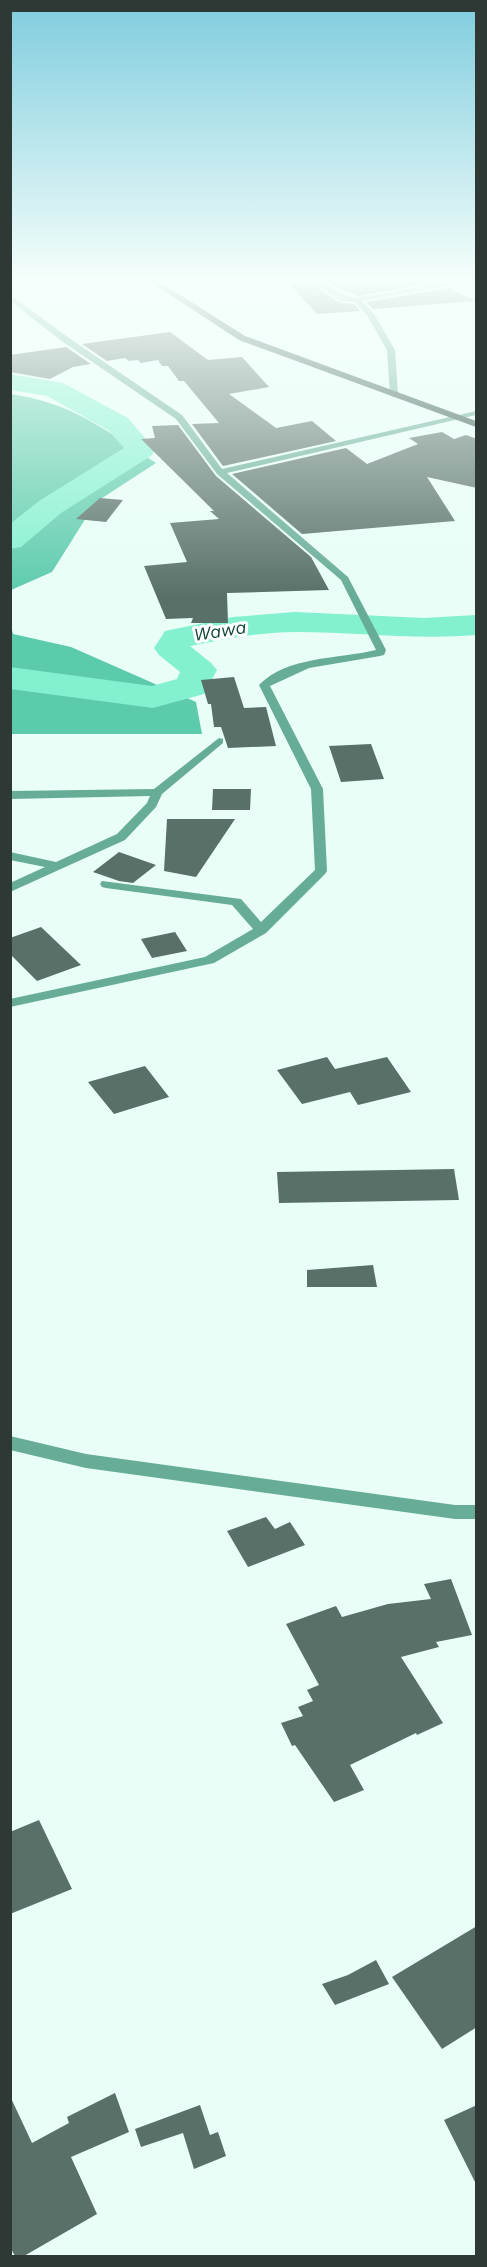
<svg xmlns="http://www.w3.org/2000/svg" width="487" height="2267" viewBox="0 0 487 2267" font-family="'Work Sans',sans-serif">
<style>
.forest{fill:#5ccbac}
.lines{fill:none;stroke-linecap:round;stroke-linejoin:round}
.river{fill:#83f0cf;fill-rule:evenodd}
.building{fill:#587068}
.minor{fill:#67ac97;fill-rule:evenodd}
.trunk{fill:#294e42;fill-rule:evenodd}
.labels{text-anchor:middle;stroke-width:6;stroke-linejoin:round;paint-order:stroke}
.far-water-label{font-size:18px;font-style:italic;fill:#164639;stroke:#fff}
</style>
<rect width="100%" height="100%" fill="#e8fef6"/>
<g class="forest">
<path d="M11 394C73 403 105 430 156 463L96 502 52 572 11 590Z"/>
<polygon points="11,626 13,634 71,647 196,702 202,734 11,734"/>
</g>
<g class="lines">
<g class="river">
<polygon points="10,374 63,383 128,418 155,450 151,456 61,513 21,547 10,549 10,524 39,501 124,448 108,430 47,396 10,390"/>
<path d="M295 612 424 618 476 615V635C416 640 356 632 296 632 260 632 225 639 190 646L211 663 217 670 204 694 153 708 10 689V667L152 686 177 679 180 672 159 655 154 648 165 631 233 617Z"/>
</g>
</g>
<g class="building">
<polygon points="284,279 304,279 340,303 354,304 360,311 317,314"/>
<polygon points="319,279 430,279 437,282 357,296"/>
<polygon points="449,288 476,301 373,309 366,302"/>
<polygon points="170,332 208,360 242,357 269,387 229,394 276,428 312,421 336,441 223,466 192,424 219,423 184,381 179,381 168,366 162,366 158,360 141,363 138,360 129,361 125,358 107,361 82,344"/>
<polygon points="66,347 91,364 73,367 50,379 10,372 10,355"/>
<polygon points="178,425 216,476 311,557 329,590 227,593 228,623 191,623 193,618 166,619 144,566 187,562 170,523 219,519 210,511 214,511 141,439 155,438 152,426"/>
<polygon points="442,432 454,439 466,435 477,439 477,488 427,477 455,521 302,534 232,474 346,448 367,464 418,444 409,438"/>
<polygon points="100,498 123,500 106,522 76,519"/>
<polygon points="234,677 244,708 266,707 276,746 228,748 221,727 214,727 211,704 208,704 201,680"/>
<polygon points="371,744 384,779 341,782 329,746"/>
<polygon points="213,789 251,789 250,810 212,810"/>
<polygon points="167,819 235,819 196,877 164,871"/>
<polygon points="119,852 156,865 133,883 119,881 93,872"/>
<polygon points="41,927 81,965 37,981 10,954 10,938"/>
<polygon points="175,932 187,951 152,958 141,939"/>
<polygon points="327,1057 335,1069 387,1057 411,1092 358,1105 350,1092 302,1104 277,1070"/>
<polygon points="145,1066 169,1097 114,1114 88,1082"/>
<polygon points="454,1169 459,1200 279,1203 277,1172"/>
<polygon points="373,1265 377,1287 307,1287 307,1270"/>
<polygon points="266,1517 275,1529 290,1522 305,1545 248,1567 227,1531"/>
<polygon points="451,1579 472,1635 436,1642 439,1647 401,1657 443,1723 417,1735 416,1733 350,1765 364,1790 334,1802 295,1745 292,1746 281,1723 303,1716 298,1707 313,1701 307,1690 319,1685 286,1624 336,1606 342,1617 388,1604 431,1599 424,1584"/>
<polygon points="39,1820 72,1889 10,1914 10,1832"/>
<polygon points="477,1926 477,2027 442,2049 392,1977"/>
<polygon points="376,1960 389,1984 335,2005 322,1984 348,1975"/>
<polygon points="115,2093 129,2132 71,2157 97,2214 24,2256 15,2256 10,2247 10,2096 32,2143 69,2123 67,2117"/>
<polygon points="200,2105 210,2135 218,2132 226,2156 194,2169 183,2133 141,2147 135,2129"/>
<polygon points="477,2105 477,2186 444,2120"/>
</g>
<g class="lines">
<g class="minor">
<path d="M306 279C325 278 338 296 357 298L456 281 454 279H463L468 282 362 301 374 314 395 350 398 395 394 397 390 395 387 350 367 315 355 302 341 301Z"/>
<path d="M10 295 69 338 182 415 222 469 476 411V415L227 473 348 577 386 650 384 655 380 656 309 668 270 686 323 789 327 871 325 874 266 933 214 963 10 1007V999L205 957 253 929 232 905 106 888 102 887 100 884 102 881 241 899 261 922 315 870 311 789 259 685C287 656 339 659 376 650L341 580 217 474 176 419 63 342 10 301Z"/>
<polygon points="219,738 223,739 223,743 162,794 156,807 125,840 10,892 10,883 45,867 10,860 10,852 56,862 117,834 147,803 150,796 10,799 10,791 154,789"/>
<polygon points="10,1436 86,1454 455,1505 476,1505 476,1519 455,1519 86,1468 10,1450"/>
</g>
<polygon class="trunk" points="146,279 155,279 245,336 476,421 476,427 239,340"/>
</g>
<linearGradient id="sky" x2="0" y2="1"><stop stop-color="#7fccde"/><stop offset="0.47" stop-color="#f5fffb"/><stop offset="1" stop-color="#f5fffb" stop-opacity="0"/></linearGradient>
<rect width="487" height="596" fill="url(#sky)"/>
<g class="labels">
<g class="far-water-label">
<text transform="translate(220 631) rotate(-9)" y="6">Wawa</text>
</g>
</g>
<rect width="487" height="2267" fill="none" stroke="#2e3935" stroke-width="24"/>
</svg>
